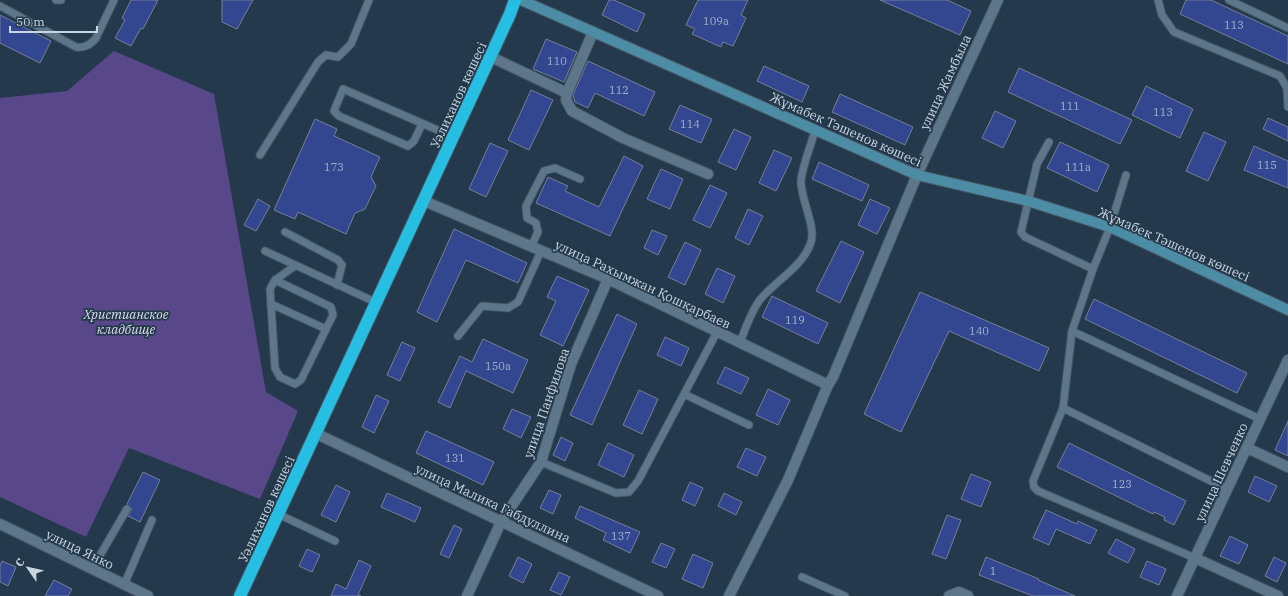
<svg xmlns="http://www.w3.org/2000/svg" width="1288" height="596" viewBox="0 0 1288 596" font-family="'IBM Plex Serif',serif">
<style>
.green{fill:#584789}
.building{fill:#32478f;stroke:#757f99}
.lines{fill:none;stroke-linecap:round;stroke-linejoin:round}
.lane-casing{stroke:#445766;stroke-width:9}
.street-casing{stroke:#445766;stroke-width:12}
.secondary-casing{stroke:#445766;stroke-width:12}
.highway-casing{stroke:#445766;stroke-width:14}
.lane{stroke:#5e768a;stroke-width:7}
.street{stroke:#5e768a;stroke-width:10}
.secondary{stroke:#4d8ca5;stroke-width:10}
.highway{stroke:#26bfe3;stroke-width:12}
.labels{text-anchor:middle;stroke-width:3.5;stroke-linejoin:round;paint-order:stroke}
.number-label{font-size:11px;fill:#a3b2cc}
.street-label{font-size:13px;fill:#c9d6e1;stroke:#24394b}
.park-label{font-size:13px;font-style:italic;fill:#dedaf0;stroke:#24394b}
</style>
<rect width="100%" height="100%" fill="#24394b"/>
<polygon class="green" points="114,51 214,94 266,392 298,411 260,499 129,448 86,537 0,497 0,98 67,91"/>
<g class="building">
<polygon points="131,0 158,0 143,29 141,28 131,46 115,38 125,20 122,18"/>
<polygon points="222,0 253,0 237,29 222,22"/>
<polygon points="609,0 614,0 645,14 637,32 602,15"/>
<polygon points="698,0 748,0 741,15 746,18 733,46 723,42 721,47 692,34 695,29 686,25"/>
<polygon points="880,0 947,0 971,11 960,35"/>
<polygon points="1186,0 1211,0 1288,36 1288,64 1180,14"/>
<polygon points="0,15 51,41 40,63 0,43"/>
<polygon points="546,39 577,52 564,82 533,69"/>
<polygon points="588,61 655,92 644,116 595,93 588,108 575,102 573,95"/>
<polygon points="764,66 809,86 802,102 757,81"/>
<polygon points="1019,68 1132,120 1120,144 1008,92"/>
<polygon points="1146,86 1193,109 1180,138 1132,115"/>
<polygon points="531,90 553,100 529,150 508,140"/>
<polygon points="840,94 913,127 905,145 832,112"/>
<polygon points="680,105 712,119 701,143 669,129"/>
<polygon points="995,111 1016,121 1003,148 982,138"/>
<polygon points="1268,118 1288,127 1288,141 1263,129"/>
<polygon points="315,119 337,129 334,136 380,157 371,177 376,186 365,209 355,213 346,234 298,212 295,219 274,210"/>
<polygon points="734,129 751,137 736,170 718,162"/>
<polygon points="1204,132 1226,142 1208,181 1186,171"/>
<polygon points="1060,142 1109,165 1097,192 1047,168"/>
<polygon points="490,143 508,151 486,197 469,189"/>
<polygon points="1254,146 1288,161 1288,188 1244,170"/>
<polygon points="774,150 792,158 776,191 759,183"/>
<polygon points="624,156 643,166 610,236 536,203 548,177 568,186 565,191 599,207"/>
<polygon points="819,162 869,185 862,201 812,179"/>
<polygon points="661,169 683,179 670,209 647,199"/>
<polygon points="710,185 727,193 710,228 693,220"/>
<polygon points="258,199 270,206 256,231 244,225"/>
<polygon points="870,199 890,208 877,234 858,225"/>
<polygon points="748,209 763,216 749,245 735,238"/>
<polygon points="454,229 527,263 518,283 466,260 437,322 417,312"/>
<polygon points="652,230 667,236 658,255 644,248"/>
<polygon points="841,241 864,252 840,303 816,291"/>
<polygon points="685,242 701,250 685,285 668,277"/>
<polygon points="717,268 735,276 723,303 705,294"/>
<polygon points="557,276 589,290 563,346 540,335 556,301 547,297"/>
<polygon points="920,292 1049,348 1039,371 949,331 901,432 864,414"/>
<polygon points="772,296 828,323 818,344 762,317"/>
<polygon points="1094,299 1247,373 1237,393 1085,319"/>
<polygon points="617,314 637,324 592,425 570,415"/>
<polygon points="665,337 689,348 681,366 657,355"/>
<polygon points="483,339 528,360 513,393 466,371 450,408 438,402 460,356 472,362"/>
<polygon points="402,342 415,348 400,381 387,375"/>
<polygon points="725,367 749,378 741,394 717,383"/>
<polygon points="768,389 790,400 778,425 756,415"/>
<polygon points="639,390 658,399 642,434 623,425"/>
<polygon points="376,395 389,401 374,433 362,427"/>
<polygon points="512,409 531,417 521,438 503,429"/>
<polygon points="1288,421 1288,456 1275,450"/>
<polygon points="426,431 494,462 483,485 416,453"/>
<polygon points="561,437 573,443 565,461 553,455"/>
<polygon points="608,443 634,455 624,477 598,465"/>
<polygon points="1069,443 1186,501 1174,525 1164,520 1165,517 1154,512 1153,514 1057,467"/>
<polygon points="746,448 766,457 757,476 737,467"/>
<polygon points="143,472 160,480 140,522 128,516 132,509 127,504"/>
<polygon points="971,474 991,482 981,507 961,499"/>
<polygon points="1255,476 1277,486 1269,502 1248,492"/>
<polygon points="690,482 703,488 695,506 682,500"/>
<polygon points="336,485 350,492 336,522 321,515"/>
<polygon points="549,490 561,495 553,514 540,508"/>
<polygon points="387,493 421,508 415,522 381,507"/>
<polygon points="724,493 742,502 736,515 718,506"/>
<polygon points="580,506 640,532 630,553 603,540 606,533 575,518"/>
<polygon points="1046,510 1077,524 1078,521 1097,530 1090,544 1056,529 1049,545 1033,538"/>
<polygon points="947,515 961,520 946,559 932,554"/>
<polygon points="454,525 462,529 449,558 440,554"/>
<polygon points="1230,536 1248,545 1239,564 1220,556"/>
<polygon points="1116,539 1135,549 1128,563 1108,553"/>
<polygon points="661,543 675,549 666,568 652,562"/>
<polygon points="307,549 320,555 312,572 299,566"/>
<polygon points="693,554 713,563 703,588 682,579"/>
<polygon points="518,557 532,564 523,583 509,576"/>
<polygon points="986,557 1039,579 1038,580 1075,596 1033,596 979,575"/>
<polygon points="1274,557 1286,563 1277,582 1265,576"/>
<polygon points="359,560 371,566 358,595 361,596 331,596 336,584 346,589"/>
<polygon points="2,561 16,567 8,586 0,582 0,566"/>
<polygon points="1147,561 1166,569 1159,585 1140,577"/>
<polygon points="559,572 570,577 561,595 550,590"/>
<polygon points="54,580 72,589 68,596 45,596"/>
</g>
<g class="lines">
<defs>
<g id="lane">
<polyline points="56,0 61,0"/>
<polyline points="1158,0 1162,15 1174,32 1280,76 1287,88 1288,107"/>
<polyline points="1229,0 1288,28"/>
<path d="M0 6 76 47C85 48 90 45 96 38L114 0"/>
<polyline points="422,124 414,141 408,146 339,116 334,111 343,89 449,135"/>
<polyline points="1049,142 1037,164 1021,232 1025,237 1093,269"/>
<polyline points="260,155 318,62 326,55 338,57 351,44 369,0"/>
<polyline points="1126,175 1110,227 1093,269 1072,331 1063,408 1033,481 1034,487 1038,491 1195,558"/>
<polyline points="285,232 338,260 342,265 337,285"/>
<polyline points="531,247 538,232 536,223 527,218 526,206 544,171 555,168 580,179"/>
<polyline points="265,251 373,301"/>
<polyline points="275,280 331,307 333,315 301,380 295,384 280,377 275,368 270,289 275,280 295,266"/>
<polyline points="271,304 326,329"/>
<polyline points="1072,331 1260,419"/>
<polyline points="458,336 482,306 508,308 518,302 541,251"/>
<path d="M740 343C745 329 750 314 759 301 774 282 801 268 810 245 818 228 800 200 801 180 803 164 811 146 815 130"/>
<polyline points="684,394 749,425"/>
<polyline points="1063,408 1227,489"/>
<polyline points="541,462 616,493 629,492 638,481 717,332"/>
<polyline points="278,514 335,541"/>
<polyline points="92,569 127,509"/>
<polyline points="802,577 845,596"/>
<polyline points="124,585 152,520"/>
</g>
<g id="street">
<polyline points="593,32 567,93 566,100 572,111 623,138 708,174"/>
<polyline points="491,57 567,93"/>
<polyline points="424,201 608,279 828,385"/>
<polyline points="317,434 658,596"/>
<polyline points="1247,448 1288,467"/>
<polyline points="0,524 148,596"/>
<polyline points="1195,558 1278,596"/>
<polyline points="467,596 501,522 541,462 571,364 608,279"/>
<polyline points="729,596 788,480 828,385 833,377 917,175 998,0"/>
<polyline points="949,596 959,592 968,596"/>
<polyline points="1177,596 1288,360"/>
</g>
<polyline id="secondary" points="521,0 917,175 1028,201 1110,227 1288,310"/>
<polyline id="highway" points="240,596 510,14 515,0"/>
</defs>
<use href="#lane" class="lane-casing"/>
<use href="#street" class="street-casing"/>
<use href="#secondary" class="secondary-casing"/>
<use href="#highway" class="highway-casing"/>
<use href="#lane" class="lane"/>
<use href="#street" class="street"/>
<use href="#secondary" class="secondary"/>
<use href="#highway" class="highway"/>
</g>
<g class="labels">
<g class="number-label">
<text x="716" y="25">109а</text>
<text x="1234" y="29">113</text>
<text x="557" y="65">110</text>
<text x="619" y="94">112</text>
<text x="1070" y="110">111</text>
<text x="1163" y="116">113</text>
<text x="690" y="128">114</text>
<text x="1267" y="169">115</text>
<text x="334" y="171">173</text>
<text x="1078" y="171">111а</text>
<text x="795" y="324">119</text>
<text x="979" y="335">140</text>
<text x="498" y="370">150а</text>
<text x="455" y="462">131</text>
<text x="1122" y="488">123</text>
<text x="621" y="540">137</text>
<text x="993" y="575">1</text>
</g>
<g class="street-label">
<text transform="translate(945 82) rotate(-65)" y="5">улица Жамбыла</text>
<text transform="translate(458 95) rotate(-65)" y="5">Уәлиханов көшесі</text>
<text transform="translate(846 129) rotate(24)" y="5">Жұмабек Тәшенов көшесі</text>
<text transform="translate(1174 244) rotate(24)" y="5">Жұмабек Тәшенов көшесі</text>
<text transform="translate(643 284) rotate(25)" y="5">улица Рахымжан Қошқарбаев</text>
<text transform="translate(546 403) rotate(-71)" y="5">улица Панфилова</text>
<text transform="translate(1221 472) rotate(-65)" y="5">улица Шевченко</text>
<text transform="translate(493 503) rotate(25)" y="5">улица Малика Габдуллина</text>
<text transform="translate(266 509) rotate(-65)" y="5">Уәлиханов көшесі</text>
<text transform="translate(80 549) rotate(26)" y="5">улица Янко</text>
</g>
<g class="park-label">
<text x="126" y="319">Христианское<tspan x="126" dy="15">кладбище</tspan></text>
</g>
</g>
<g transform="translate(28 568) rotate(304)" stroke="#24394b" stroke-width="3" paint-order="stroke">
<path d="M0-3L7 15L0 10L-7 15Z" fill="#c9d6e1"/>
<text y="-6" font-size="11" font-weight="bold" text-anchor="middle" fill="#c9d6e1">С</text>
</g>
<path d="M10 26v6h87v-6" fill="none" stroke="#c9d6e1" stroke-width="2"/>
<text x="16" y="26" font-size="12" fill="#c9d6e1" stroke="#24394b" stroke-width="3" paint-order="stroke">50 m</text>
</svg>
